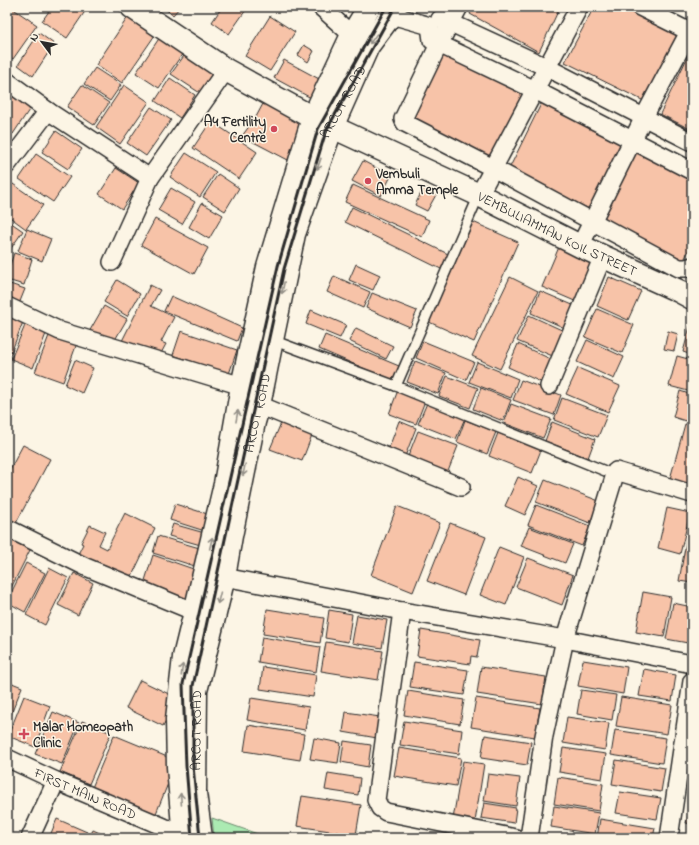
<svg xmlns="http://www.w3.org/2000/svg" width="699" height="845" viewBox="0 0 699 845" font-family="'Indie Flower',sans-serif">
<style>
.green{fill:#abeab2;stroke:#6b8a6e}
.building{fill:#f7c3a8;stroke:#2b2b2b}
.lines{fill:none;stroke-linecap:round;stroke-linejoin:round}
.service-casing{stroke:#2b2b2b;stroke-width:12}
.minor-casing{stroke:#2b2b2b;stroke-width:20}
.tertiary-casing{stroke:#2b2b2b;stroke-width:25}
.primary-casing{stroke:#2b2b2b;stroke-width:25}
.service{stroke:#fcf5e5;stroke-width:9}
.minor{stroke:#fcf5e5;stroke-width:17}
.tertiary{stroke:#fcf5e5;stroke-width:22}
.primary{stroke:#fcf5e5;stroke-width:22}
.rail{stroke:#2b2b2b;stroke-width:3}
.oneway{stroke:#949088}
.poi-dot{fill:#d1495b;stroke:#fcf5e5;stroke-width:1.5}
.labels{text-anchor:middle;stroke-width:3;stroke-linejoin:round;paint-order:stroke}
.street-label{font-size:14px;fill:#2b2b2b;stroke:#fcf5e5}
.poi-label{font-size:14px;font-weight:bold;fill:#2b2b2b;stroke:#fcf5e5;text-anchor:start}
</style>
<rect width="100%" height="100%" fill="#fcf5e5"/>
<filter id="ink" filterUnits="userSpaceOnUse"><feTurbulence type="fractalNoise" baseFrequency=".025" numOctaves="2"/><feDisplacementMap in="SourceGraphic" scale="8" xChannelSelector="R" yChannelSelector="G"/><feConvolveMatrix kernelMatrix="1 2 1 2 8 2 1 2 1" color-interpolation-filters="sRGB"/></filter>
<g filter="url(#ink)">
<polygon class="green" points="212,818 269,838 214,838"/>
<g class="building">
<polygon points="52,7 88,7 67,38 42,21"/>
<polygon points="165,7 180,7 173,15 164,8"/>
<polygon points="222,7 248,7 229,34 212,22"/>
<polygon points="473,7 560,7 539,52 470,14"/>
<polygon points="594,7 630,7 683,33 648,103 565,62"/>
<polygon points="12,8 37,25 13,59 7,55 7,15"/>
<polygon points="270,16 295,32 270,71 245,56"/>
<polygon points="128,17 155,35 122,83 96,65"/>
<polygon points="39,33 54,44 33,76 18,65"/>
<polygon points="162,34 185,50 159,88 136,73"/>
<polygon points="304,45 314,51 308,62 298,55"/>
<polygon points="692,48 692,130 660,114"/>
<polygon points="445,51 528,92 493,162 411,121"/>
<polygon points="186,53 214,72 200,93 171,74"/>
<polygon points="284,60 321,80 311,98 274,78"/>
<polygon points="95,68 121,85 110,101 84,84"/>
<polygon points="170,78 195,95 180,118 155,101"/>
<polygon points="82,85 109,103 94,125 67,107"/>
<polygon points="124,85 149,102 120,144 96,127"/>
<polygon points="7,91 31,107 13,134 7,130"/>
<polygon points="543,100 626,141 591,210 509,169"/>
<polygon points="264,102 304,122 288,160 242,136 256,117"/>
<polygon points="151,107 171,120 146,156 127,143"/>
<polygon points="211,121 257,152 239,179 193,148"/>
<polygon points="56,131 82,149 68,169 42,152"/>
<polygon points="636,149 692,177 692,244 684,260 601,219"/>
<polygon points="186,153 216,172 200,197 170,177"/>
<polygon points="36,154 70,177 53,202 19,179"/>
<polygon points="363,161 391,176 381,196 352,181"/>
<polygon points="116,168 139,183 122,209 99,194"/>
<polygon points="218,174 239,188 225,211 203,197"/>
<polygon points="10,182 43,205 26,229 7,215 7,186"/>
<polygon points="353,185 429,220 422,237 345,202"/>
<polygon points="424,187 437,193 427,211 415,205"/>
<polygon points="171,188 195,202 182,224 158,210"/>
<polygon points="202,203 223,215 209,239 189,227"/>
<polygon points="352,207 448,254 441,269 345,222"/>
<polygon points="155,219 208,248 194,274 141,245"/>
<polygon points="7,220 23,231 7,254"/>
<polygon points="473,222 518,242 474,342 429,322"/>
<polygon points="27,229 51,239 42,261 18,251"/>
<polygon points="559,247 594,263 577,302 542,287"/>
<polygon points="14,253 32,259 24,285 7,280 7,274"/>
<polygon points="356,264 380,275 373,290 349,280"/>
<polygon points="334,276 370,292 363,308 327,292"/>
<polygon points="510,277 538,291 500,369 472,356"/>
<polygon points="609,277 641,291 628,320 597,306"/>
<polygon points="117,280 140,294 127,316 104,302"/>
<polygon points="7,283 25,289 19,304 7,299"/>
<polygon points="150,285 160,290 151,306 174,317 161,342 166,344 158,359 122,341"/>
<polygon points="540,291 575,306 565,328 531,313"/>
<polygon points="372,293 417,311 410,327 366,308"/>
<polygon points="171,296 242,328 237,341 164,311"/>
<polygon points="104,306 127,319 112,345 89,332"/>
<polygon points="597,309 634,325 622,353 585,337"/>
<polygon points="311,310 346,325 340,338 306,324"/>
<polygon points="529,315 566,332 555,357 517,341"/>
<polygon points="7,316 23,322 9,358 7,357"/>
<polygon points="692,319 692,355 683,352"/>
<polygon points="26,323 47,331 33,368 11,359"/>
<polygon points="356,328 393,346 386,359 349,341"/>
<polygon points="181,331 237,350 229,374 173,355"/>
<polygon points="668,331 678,334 674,351 664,349"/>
<polygon points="50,333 77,343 63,382 35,372"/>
<polygon points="325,335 399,366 393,381 319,349"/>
<polygon points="587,340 624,357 614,379 577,362"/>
<polygon points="423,341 474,362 466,380 416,358"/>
<polygon points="518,344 555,361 545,384 508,367"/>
<polygon points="677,356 692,360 692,392 669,386"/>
<polygon points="75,360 93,368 82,393 65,385"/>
<polygon points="415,361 446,373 438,394 407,382"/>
<polygon points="477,362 518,379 511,398 469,382"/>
<polygon points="578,368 620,386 608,412 566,394"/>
<polygon points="447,376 478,388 470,408 439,396"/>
<polygon points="521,380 561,395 554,415 513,400"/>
<polygon points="481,388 511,400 503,421 473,409"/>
<polygon points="398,390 425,401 416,424 389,414"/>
<polygon points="680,391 692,395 692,423 673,417"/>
<polygon points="562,398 607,415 598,437 554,420"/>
<polygon points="427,403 465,418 456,439 418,424"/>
<polygon points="511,404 551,419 543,438 504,423"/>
<polygon points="465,420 496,432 487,454 457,442"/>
<polygon points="399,421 416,428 404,459 387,453"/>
<polygon points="552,422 595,439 588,458 545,441"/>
<polygon points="281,423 312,435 302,461 270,449"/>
<polygon points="685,424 692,425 692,485 670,479"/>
<polygon points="418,431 458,446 447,474 407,459"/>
<polygon points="498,433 541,450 532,473 489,456"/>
<polygon points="23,445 50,459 15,525 7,520 7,475"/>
<polygon points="518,477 538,486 525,515 505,506"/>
<polygon points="545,480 599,501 590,523 536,502"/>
<polygon points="175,504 214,516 208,532 170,520"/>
<polygon points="536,505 590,526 582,546 528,525"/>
<polygon points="397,506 440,523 413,592 371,575"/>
<polygon points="667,508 690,513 680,554 658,548"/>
<polygon points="125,513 155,528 130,580 78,554 83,544 81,543 90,525 105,532 99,545 107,549"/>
<polygon points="690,520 692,520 692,583 679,581"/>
<polygon points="450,523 486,537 464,595 427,581"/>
<polygon points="173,524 208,534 204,546 169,536"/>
<polygon points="529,527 573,544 565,563 521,546"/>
<polygon points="7,534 32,546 7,596"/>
<polygon points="158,536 203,549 198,567 153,553"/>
<polygon points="499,547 524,557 506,605 480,595"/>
<polygon points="153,555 202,572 191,603 143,587"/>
<polygon points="528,558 573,575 562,605 516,587"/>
<polygon points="26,563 45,573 25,612 7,602 7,601"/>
<polygon points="49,568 68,578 45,625 26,615"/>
<polygon points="74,573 93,583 78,615 58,605"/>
<polygon points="643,592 671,597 664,637 636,632"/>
<polygon points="673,603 692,607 692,623 688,643 666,639"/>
<polygon points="267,609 324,618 320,643 263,634"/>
<polygon points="329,610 352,614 348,642 325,638"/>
<polygon points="357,615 387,620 382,648 352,643"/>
<polygon points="421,630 480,640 477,657 471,656 470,664 417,656"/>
<polygon points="262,637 320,647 316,672 258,662"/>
<polygon points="326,642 383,651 378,680 321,671"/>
<polygon points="583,660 627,667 623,694 578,686"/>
<polygon points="414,662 468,670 464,695 410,687"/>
<polygon points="263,667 316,675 313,697 260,689"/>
<polygon points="481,667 546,677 542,704 477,694"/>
<polygon points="644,669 676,675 672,701 639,696"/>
<polygon points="140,680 177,698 163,726 126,708"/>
<polygon points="7,681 22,687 7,724"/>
<polygon points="581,690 616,695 612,720 577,714"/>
<polygon points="408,691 464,700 460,724 404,715"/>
<polygon points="24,696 50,706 35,747 8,736"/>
<polygon points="621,697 672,705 667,734 616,726"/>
<polygon points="251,698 309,707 305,730 247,720"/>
<polygon points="476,698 540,708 535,737 471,727"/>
<polygon points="53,712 79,723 62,764 35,754"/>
<polygon points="346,712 380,717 377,738 343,732"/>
<polygon points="567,717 609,723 605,750 563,743"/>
<polygon points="82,721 111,733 89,784 60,772"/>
<polygon points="404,721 462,730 459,754 400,745"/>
<polygon points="248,725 304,734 300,760 244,751"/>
<polygon points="615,730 666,738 662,763 611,755"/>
<polygon points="114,735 177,761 155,816 91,790"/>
<polygon points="485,735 531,742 527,765 481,758"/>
<polygon points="314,738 341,743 338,763 310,759"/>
<polygon points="344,741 371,745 368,767 341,762"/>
<polygon points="399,748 461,758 456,786 394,776"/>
<polygon points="563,748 606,754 602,779 559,772"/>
<polygon points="616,760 665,768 661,792 612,784"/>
<polygon points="463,761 484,764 475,822 453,819"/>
<polygon points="328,773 360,778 358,795 325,790"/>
<polygon points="488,774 520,778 516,806 484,801"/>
<polygon points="558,777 603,784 599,811 554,804"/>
<polygon points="620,792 661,798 657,819 616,813"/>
<polygon points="302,796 361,805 356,835 297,826"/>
<polygon points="484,803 516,808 514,823 481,818"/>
<polygon points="692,804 692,824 686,823"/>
<polygon points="554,806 599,813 595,834 551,827"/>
<polygon points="57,819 87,832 84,838 49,838"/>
<polygon points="600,819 655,828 653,838 597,838"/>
<polygon points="93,830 111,838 89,838"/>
</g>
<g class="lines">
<defs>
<g id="service">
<polyline points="272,340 396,386 615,475"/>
<polyline points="396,386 479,195"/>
</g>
<g id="minor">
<polyline points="321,7 352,35"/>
<polyline points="459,7 439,44 403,119 405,123 493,168 679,268 686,268 692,266"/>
<polyline points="640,7 692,33"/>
<polyline points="391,15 430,26 432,40 439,44 535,90 692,171"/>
<polyline points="440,19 441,19 451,23 546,67 692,142"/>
<polyline points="7,81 48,111 150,178"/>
<polyline points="7,165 48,111"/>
<polyline points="479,195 579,7"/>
<polyline points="580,246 644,117 689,32"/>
<polyline points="112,262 150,178 226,70"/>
<polyline points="7,306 60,331 242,386"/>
<polyline points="549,386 603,256"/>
<polyline points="259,405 461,487"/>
<polyline points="7,528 86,567 195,612"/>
<polyline points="213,572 224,577 402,611 565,639 692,664"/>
<polyline points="402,611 376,800 380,808 386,812 516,838"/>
<path id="s1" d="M7 758 56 781 164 827 185 838"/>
<polyline points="30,838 56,781"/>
<polyline points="529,838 544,736 565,639 616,471 692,494"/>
<polyline points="669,838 692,681"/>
</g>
<g id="tertiary">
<path id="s2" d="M132 7 226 70 313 118 479 195 580 246 679 291 692 298"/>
</g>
<g id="primary">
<polyline points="184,838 178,767 177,719 184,657 195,612 225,484 242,386 268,267 313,118 352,35 369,7"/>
<path id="s3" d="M201 838 195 793 196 691 224 577 231 536 254 422 259 405 272 340 294 234 332 127 368 46 391 15 395 7"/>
</g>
</defs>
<use href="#service" class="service-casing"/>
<use href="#minor" class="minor-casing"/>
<use href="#tertiary" class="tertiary-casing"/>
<use href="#primary" class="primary-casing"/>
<use href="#service" class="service"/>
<use href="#minor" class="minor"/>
<use href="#tertiary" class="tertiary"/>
<use href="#primary" class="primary"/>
<g class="rail">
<polyline points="192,838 186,766 183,684 278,266 318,129 386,7"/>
<path id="s4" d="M200 838 193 766V686L284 269 326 131 395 7"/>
</g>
</g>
<defs><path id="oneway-shaft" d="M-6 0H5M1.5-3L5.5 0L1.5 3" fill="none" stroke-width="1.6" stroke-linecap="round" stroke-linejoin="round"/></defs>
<g class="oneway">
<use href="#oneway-shaft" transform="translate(373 39) rotate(125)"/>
<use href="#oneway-shaft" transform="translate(319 164) rotate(109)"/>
<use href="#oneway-shaft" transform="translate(283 288) rotate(102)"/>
<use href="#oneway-shaft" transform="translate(237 416) rotate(-80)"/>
<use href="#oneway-shaft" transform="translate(244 470) rotate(101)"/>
<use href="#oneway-shaft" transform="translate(211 543) rotate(-77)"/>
<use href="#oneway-shaft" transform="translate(219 598) rotate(104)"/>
<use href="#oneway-shaft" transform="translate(182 670) rotate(-83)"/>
<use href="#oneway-shaft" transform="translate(181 799) rotate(-94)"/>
</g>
</g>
<g class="poi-dot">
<circle cx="274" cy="129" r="4"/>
<circle cx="368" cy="181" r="4"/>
<path d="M22 728h4v4h4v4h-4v4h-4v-4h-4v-4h4z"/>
</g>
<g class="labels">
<g class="street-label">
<text dy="5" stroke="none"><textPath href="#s4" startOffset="757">ARCOT ROAD</textPath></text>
<text dy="5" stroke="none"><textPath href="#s2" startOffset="483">VEMBULIAMMAN KOIL STREET</textPath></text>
<text dy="5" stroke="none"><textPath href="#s3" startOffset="432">ARCOT ROAD</textPath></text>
<text dy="5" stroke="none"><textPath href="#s3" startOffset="108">ARCOT ROAD</textPath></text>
<text dy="5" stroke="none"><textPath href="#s1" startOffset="86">FIRST MAIN ROAD</textPath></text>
</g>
<g class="poi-label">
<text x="266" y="126" text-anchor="end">A4 Fertility<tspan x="266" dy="16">Centre</tspan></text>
<text x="376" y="178">Vembuli<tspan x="376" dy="16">Amma Temple</tspan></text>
<text x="33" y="731">Malar Homeopath<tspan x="33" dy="16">Clinic</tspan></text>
</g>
</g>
<rect width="699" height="845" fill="none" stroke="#fcf5e5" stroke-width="24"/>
<rect x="12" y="12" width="675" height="821" fill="none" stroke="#2b2b2b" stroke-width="1.5" filter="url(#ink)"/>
<g transform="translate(42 42) rotate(302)" stroke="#fcf5e5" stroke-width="3" paint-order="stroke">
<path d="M0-3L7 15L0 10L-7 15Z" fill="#2b2b2b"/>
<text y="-6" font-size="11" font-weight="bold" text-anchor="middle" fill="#2b2b2b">N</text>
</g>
</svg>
